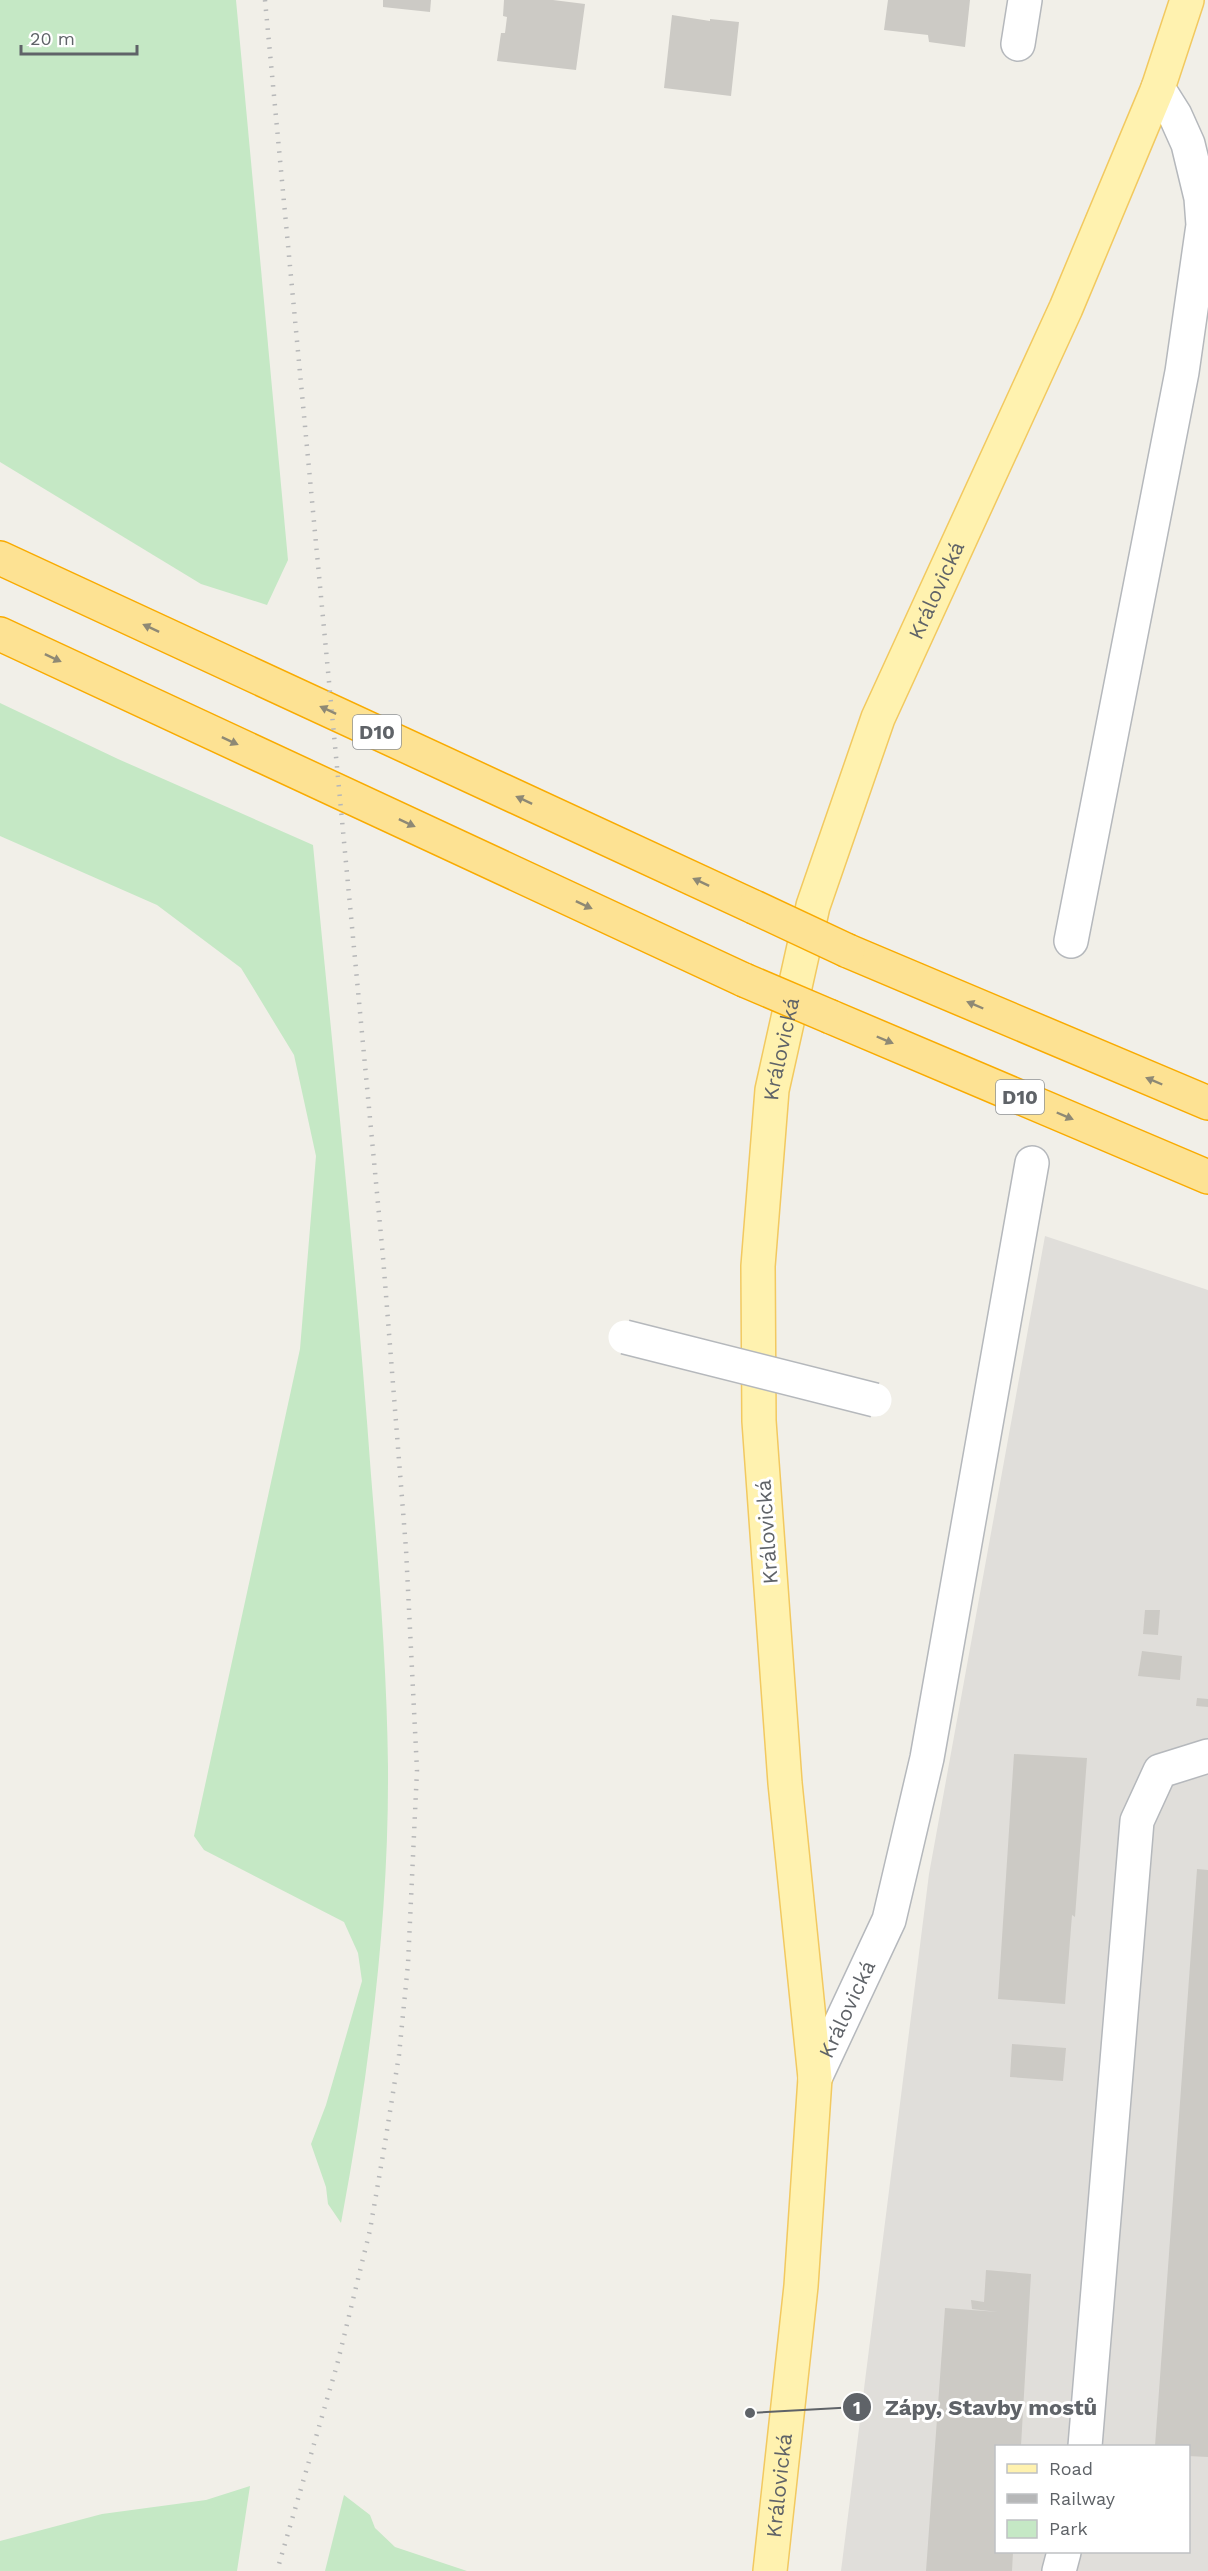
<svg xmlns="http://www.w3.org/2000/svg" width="1208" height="2571" viewBox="0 0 1208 2571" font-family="'Work Sans',sans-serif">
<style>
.industrial{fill:#e0deda;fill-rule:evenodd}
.green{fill:#c5e8c5}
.building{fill:#cccac5}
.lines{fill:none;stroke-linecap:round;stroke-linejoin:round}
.minor-casing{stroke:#b5b8bc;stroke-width:36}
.major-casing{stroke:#f2c960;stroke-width:36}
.highway-casing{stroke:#f9ab00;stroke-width:36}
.minor{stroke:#fff;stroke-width:33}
.major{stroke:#fff2af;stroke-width:33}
.highway{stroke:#fde293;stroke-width:33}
.rail{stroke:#b6b7b8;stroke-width:4.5;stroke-dasharray:1.5 8;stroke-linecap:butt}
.minor-bridge-casing{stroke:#b5b8bc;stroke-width:36;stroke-linecap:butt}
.highway-bridge-casing{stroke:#f9ab00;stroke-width:36;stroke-linecap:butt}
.minor-bridge{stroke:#fff;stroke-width:33}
.highway-bridge{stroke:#fde293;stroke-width:33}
.oneway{fill:#8e8975}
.labels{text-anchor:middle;stroke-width:6;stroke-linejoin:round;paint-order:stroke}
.shield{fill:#fff;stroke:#8f9295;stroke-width:1.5}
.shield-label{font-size:20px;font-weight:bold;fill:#5f6368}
.street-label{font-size:21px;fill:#5f6368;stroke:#fff}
.leader{fill:none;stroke:#5f6368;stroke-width:2}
.callout-dot{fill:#5f6368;stroke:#fff;stroke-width:2}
.mark-label{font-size:18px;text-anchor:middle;font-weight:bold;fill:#fff}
.callout-label{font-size:22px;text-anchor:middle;font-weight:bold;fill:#5f6368;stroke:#fff;stroke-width:6;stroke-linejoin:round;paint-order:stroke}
</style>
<rect width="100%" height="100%" fill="#f1efe8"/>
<path class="industrial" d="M1045 1236 1208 1290V2571H841L929 1874ZM996 2446H1188V2552H996Z"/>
<g class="green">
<polygon points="0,0 236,0 288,560 267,605 201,584 0,462"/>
<path d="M0 703 118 759 313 845C333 1055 356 1265 371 1475 379 1572 387 1670 388 1767 389 1920 369 2073 341 2223L328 2204 326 2187 311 2144 326 2105 362 1981 358 1953 344 1922 204 1850 194 1836 300 1349 316 1156 294 1055 241 968 157 905 0 836Z"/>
<polygon points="250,2486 237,2571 0,2571 0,2541 102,2514 206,2500"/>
<polygon points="344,2495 370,2515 375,2528 395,2547 467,2571 325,2571"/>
</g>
<g class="building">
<polygon points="383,0 431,0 430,12 383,7"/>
<polygon points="504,0 553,0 585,4 576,70 497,61 501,33 505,33 507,17 503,16"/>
<polygon points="888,0 970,0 965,47 929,42 928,35 884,30"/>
<polygon points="672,15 710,21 710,19 739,22 731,96 664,88"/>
<polygon points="1145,1610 1160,1610 1158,1635 1143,1634"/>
<polygon points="1142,1651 1182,1656 1180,1680 1138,1676"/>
<polygon points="1197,1698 1208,1699 1208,1707 1196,1706"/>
<polygon points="1014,1754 1087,1758 1075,1917 1072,1915 1065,2004 998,1999"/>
<polygon points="1197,1869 1208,1870 1208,2457 1188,2456 1188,2446 1155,2446"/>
<polygon points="1012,2044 1066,2048 1063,2081 1010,2077"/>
<polygon points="986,2270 1031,2274 1021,2446 996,2446 996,2552 1013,2552 1012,2571 926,2571 945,2308 998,2312 972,2309 971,2300 984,2302"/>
</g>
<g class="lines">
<defs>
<g id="minor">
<polyline points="1018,44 1025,0"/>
<polyline points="1071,941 1182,372 1203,225 1201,198 1188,144 1175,115 1158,88"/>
<path id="s1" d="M815 2078 889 1920 927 1758 1032 1163"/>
<polyline points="1085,2446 1137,1821 1160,1771 1208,1756"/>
<polyline points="1059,2571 1064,2552"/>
</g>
<g id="major">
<path id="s2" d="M770 2571 801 2286 815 2078 785 1783 759 1421 758 1266 772 1090 813 906 878 718 1066 308 1158 88 1187 0"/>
</g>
<g id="highway">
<polyline points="0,558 754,907"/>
<polyline points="0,634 744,980"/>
<polyline points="848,951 1208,1103"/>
<polyline points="831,1017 1208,1177"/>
</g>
</defs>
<use href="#minor" class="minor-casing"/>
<use href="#major" class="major-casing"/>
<use href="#highway" class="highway-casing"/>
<use href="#minor" class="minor"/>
<use href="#major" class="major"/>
<use href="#highway" class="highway"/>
<polyline class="rail" points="265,0 383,1257 406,1549 417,1770 408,1964 399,2055 385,2143 370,2230 337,2365 277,2571"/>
<defs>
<polyline id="minor-bridge" points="625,1337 875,1400"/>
<g id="highway-bridge">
<polyline points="754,907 848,951"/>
<polyline points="744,980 831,1017"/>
</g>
</defs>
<use href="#minor-bridge" class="minor-bridge-casing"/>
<use href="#highway-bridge" class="highway-bridge-casing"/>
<use href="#minor-bridge" class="minor-bridge"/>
<use href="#highway-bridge" class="highway-bridge"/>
</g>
<defs><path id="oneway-solid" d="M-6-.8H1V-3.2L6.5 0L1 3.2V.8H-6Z" transform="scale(1.5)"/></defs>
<g class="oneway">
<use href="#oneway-solid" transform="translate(151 628) rotate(-155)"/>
<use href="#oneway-solid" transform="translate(53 658) rotate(25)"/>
<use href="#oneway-solid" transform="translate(328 710) rotate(-155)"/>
<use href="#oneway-solid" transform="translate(230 741) rotate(25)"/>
<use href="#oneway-solid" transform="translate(524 800) rotate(-155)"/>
<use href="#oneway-solid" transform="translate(407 823) rotate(25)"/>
<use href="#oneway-solid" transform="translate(701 882) rotate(-155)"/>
<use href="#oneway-solid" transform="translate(584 905) rotate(25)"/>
<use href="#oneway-solid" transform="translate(975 1005) rotate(-157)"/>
<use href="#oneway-solid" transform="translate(885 1040) rotate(23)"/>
<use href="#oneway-solid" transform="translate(1154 1081) rotate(-157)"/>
<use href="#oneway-solid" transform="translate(1065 1116) rotate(23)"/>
</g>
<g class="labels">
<g class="shield">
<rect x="353" y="715" width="48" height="34" rx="4.5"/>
<rect x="996" y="1080" width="48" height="34" rx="4.5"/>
</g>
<g class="shield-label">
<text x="377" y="739">D10</text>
<text x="1020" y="1104">D10</text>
</g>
<g class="street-label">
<text dy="7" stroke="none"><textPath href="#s2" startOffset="2014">Královická</textPath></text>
<text dy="7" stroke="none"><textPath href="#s2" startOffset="1528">Královická</textPath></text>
<text transform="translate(767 1532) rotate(-94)" y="7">Královická</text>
<text dy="7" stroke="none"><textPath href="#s1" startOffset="76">Královická</textPath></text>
<text dy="7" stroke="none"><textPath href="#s2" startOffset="86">Královická</textPath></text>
</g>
</g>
<path class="leader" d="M750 2413L857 2407"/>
<g class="callout-dot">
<circle cx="750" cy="2413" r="6"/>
<circle cx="857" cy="2407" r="15"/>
</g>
<g class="mark-label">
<text x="857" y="2414">1</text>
</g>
<g class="callout-label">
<text x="991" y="2415">Zápy, Stavby mostů</text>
</g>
<rect x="995" y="2445" width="195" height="108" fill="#ffffff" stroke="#bfc1c3" stroke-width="1.5"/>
<rect x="1007" y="2464" width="30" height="9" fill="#fff2af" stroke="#bfc1c3" stroke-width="1.5"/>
<text x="1049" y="2475" font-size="18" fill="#5f6368">Road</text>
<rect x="1007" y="2494" width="30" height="9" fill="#b6b7b8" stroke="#bfc1c3" stroke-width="1.5"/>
<text x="1049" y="2505" font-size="18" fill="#5f6368">Railway</text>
<rect x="1007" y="2520" width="30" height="18" fill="#c5e8c5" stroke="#bfc1c3" stroke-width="1.5"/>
<text x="1049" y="2535" font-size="18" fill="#5f6368">Park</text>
<path d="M21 45v9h116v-9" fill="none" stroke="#5f6368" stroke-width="3"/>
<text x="30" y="45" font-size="18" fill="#5f6368" stroke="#ffffff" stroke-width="4.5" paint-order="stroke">20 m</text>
</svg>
